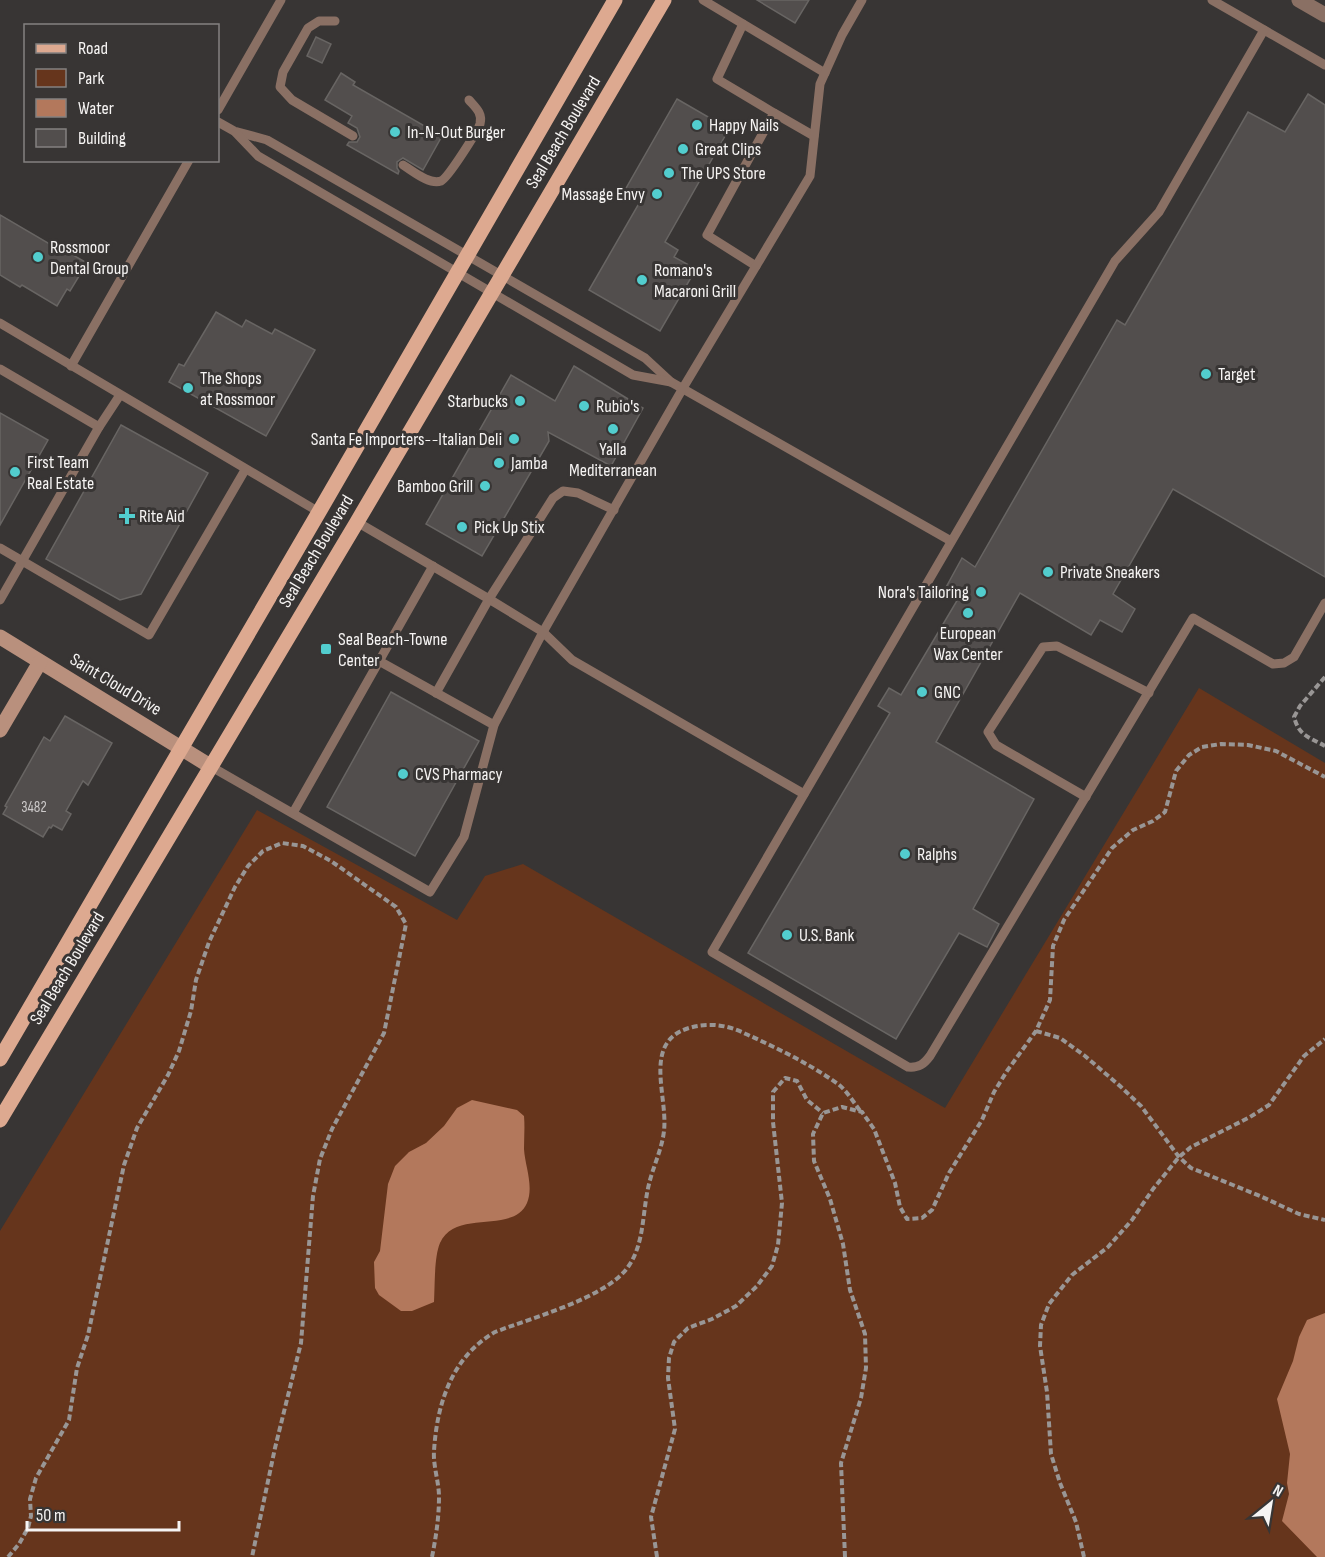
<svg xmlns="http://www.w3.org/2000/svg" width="1325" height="1557" viewBox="0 0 1325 1557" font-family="'Sofia Sans Condensed',sans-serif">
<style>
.green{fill:#66351c}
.water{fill:#b3785c}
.building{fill:#524e4d;stroke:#686563;stroke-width:1.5}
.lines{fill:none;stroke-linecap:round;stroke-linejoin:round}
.path{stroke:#999695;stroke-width:4;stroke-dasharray:6 3;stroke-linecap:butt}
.lane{stroke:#8a7064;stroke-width:9}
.street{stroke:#8a7064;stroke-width:15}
.secondary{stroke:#b9907d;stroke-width:15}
.primary{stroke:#dda990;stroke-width:15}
.poi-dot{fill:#52cdce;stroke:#383534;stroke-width:2}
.labels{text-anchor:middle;stroke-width:6;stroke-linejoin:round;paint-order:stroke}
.number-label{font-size:15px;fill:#cdcaca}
.poi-label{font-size:18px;fill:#f6f4f3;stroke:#383534;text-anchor:start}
.street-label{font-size:18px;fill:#f6f4f3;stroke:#383534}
</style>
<rect width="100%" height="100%" fill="#383534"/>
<polygon class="green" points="1199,688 1325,763 1325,1557 0,1557 0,1231 257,810 457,920 485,876 523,864 945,1108"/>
<g class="water">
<path d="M472 1100 517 1110 524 1116C525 1128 524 1138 524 1149 525 1166 534 1186 527 1203 513 1235 456 1208 440 1243 434 1257 435 1286 434 1302L412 1311H401L379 1295 375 1288 374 1262 380 1251 388 1184 395 1166 409 1152 426 1143 444 1126 457 1108Z"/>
<polygon points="1325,1313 1325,1557 1317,1557 1282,1521 1289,1494 1287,1483 1290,1454 1277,1399 1293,1361 1299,1337 1307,1320"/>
</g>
<g class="building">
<polygon points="757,0 809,0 795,23"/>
<polygon points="316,37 331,44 322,63 307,56"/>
<polygon points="341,73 355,82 353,85 442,136 423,170 403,158 397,162 397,168 399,171 398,174 347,145 349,142 357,142 360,137 357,128 348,123 352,116 325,100"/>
<polygon points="1308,94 1325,105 1325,577 1173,489 1113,594 1135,609 1122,632 1100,620 1091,635 1020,593 936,742 1034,799 973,909 999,924 987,947 959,933 896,1039 748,953 890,713 878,706 889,688 901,695 958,599 944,591 962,558 975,567 1117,320 1125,325 1248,112 1285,132"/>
<polygon points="677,99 729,129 665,242 678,250 674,257 696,269 660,331 589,290 641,200 625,190"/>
<polygon points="0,215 58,249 59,247 87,263 70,291 67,289 57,306 22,285 20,287 0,275"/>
<polygon points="216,312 242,327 246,320 272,334 275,329 315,350 266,436 169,382 179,364 184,366"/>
<polygon points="574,366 643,408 611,466 548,432 549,441 482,556 426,524 511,375 555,401"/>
<polygon points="0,413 48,440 0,525"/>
<polygon points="121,425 208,473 141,594 120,600 46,559"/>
<polygon points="391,692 479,741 415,856 327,807"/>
<polygon points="65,716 112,743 88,785 83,781 66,811 71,814 62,830 53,825 51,828 49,827 43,837 3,814 7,807 5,806 44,737 50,741"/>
</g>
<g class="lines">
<g class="path">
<path d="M1325 677 1300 706 1294 717C1299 736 1309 737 1325 746"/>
<polyline points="1036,1031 1060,1038 1085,1056 1120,1086 1141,1106 1179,1157 1191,1168 1260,1196 1299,1214 1325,1220"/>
<polyline points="8,1557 19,1544 28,1528 31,1516 30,1499 36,1478 69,1420 77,1368 88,1335 124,1165 137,1128 168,1075 179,1051 191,1011 196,980 209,942 235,887 248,866 263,851 282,843 303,846 331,861 396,907 406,924 384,1033 332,1129 320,1159 313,1196 301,1343 275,1448 252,1557"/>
<path d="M432 1557C436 1537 439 1517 439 1497 439 1482 433 1466 434 1451 437 1403 452 1357 495 1332 531 1318 606 1298 628 1267 645 1243 642 1212 649 1184 653 1167 662 1149 664 1131 668 1095 642 1042 689 1028 709 1022 728 1025 746 1034 777 1048 810 1064 838 1084 847 1091 854 1103 861 1112"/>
<polyline points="657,1557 651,1517 675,1429 668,1378 669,1358 674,1342 688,1328 712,1319 736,1306 757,1286 772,1266 778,1245 782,1203 773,1122 773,1092 785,1078 797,1081 807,1100 823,1113"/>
<polyline points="845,1557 841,1463 861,1398 866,1368 865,1334 850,1290 843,1244 830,1199 814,1161 813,1134 823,1113 842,1107 862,1112 874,1129 895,1183 900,1207 907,1219 922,1218 932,1210 949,1173 982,1120 994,1092 1007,1071 1036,1031 1050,1000 1053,946 1064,920 1112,848 1133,830 1153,821 1165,812 1176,771 1189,755 1202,747 1221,744 1248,745 1276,751 1325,777"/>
<polyline points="1084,1557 1076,1522 1060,1483 1051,1454 1047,1392 1040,1346 1041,1325 1049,1304 1072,1275 1108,1247 1132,1220 1153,1189 1179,1157 1191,1147 1250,1117 1269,1105 1304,1056 1325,1039"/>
</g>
<g class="lane">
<polyline points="703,0 825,73"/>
<polyline points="1212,0 1325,65"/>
<polyline points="335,21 319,21 308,28 283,72 280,87 292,100 353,136"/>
<polyline points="743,24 717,79 774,113 707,235 756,266"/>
<path d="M1264 30 1159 212 1115 261 712 952 908 1067C919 1068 924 1064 930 1056L1193 618 1273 664 1284 663 1294 657 1325 603"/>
<polyline points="218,110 281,0"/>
<polyline points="774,113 814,136"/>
<polyline points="218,122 234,131 267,140 645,358 671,382 951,541"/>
<polyline points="236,133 258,156 633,375 671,382"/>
<path d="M403 165C413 171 429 185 441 181 448 178 477 132 480 124 483 113 475 107 469 100"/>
<polyline points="0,323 319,512"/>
<polyline points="71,366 189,160"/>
<polyline points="0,369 99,427 0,600"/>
<polyline points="99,427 120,395"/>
<polyline points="357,522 489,599 543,632 572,660 804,794"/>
<polyline points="0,548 149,635 245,470"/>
<polyline points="379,661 494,725"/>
<polyline points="436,693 489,599 553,498 563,491 578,493 614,510"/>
<polyline points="210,766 430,892 464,837 494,725 543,632 683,388 810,176 820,84 842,35 862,0"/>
<polyline points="1086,797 996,745 988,732 1043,647 1057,646 1149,693"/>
<polyline points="293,813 433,566"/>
</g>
<polyline class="street" points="1299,0 1325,15"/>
<g class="secondary">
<polyline points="0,637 210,766"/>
<polyline points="0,730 40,662"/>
</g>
<g class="primary">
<polyline points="0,1059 319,512 615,0"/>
<polyline points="0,1120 357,522 664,0"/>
</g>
</g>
<g class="poi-dot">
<circle cx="697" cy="125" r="6"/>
<circle cx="395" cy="132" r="6"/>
<circle cx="683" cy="149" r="6"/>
<circle cx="669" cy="173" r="6"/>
<circle cx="657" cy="194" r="6"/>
<circle cx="38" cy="257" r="6"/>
<circle cx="642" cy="280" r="6"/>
<circle cx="1206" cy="374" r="6"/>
<circle cx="188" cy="388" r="6"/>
<circle cx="520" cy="401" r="6"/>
<circle cx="584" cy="406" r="6"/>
<circle cx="613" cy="429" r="6"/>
<circle cx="514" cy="439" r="6"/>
<circle cx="499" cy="463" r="6"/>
<circle cx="15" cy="472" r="6"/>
<circle cx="485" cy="486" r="6"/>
<path d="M124 507h6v6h6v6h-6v6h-6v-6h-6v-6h6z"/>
<circle cx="462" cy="527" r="6"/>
<circle cx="1048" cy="572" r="6"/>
<circle cx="981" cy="592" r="6"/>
<circle cx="968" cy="613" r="6"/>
<rect x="320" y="643" width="12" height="12" rx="3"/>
<circle cx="922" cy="692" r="6"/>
<circle cx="403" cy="774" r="6"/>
<circle cx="905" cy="854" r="6"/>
<circle cx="787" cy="935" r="6"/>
</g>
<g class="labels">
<g class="number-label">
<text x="34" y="812">3482</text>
</g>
<g class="poi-label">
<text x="709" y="131">Happy Nails</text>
<text x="407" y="138">In-N-Out Burger</text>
<text x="695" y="155">Great Clips</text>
<text x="681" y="179">The UPS Store</text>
<text x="645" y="200" text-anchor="end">Massage Envy</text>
<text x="50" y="253">Rossmoor<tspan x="50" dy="21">Dental Group</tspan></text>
<text x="654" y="276">Romano's<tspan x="654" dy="21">Macaroni Grill</tspan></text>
<text x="1218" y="380">Target</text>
<text x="200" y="384">The Shops<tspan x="200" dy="21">at Rossmoor</tspan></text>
<text x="508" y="407" text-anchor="end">Starbucks</text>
<text x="596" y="412">Rubio's</text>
<text x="502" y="445" text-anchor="end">Santa Fe Importers--Italian Deli</text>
<text x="613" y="455" text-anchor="middle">Yalla<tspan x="613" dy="21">Mediterranean</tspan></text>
<text x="27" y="468">First Team<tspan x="27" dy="21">Real Estate</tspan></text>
<text x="511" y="469">Jamba</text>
<text x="473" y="492" text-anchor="end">Bamboo Grill</text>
<text x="139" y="522">Rite Aid</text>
<text x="474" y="533">Pick Up Stix</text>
<text x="1060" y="578">Private Sneakers</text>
<text x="969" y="598" text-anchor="end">Nora's Tailoring</text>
<text x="968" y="639" text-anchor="middle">European<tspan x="968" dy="21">Wax Center</tspan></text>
<text x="338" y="645">Seal Beach-Towne<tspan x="338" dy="21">Center</tspan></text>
<text x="934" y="698">GNC</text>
<text x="415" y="780">CVS Pharmacy</text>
<text x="917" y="860">Ralphs</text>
<text x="799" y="941">U.S. Bank</text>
</g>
<g class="street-label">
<text transform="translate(563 132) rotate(-59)" y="6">Seal Beach Boulevard</text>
<text transform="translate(316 551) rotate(-59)" y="6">Seal Beach Boulevard</text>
<text transform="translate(116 684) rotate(31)" y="6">Saint Cloud Drive</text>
<text transform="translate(67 968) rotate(-59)" y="6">Seal Beach Boulevard</text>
</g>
</g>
<rect x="24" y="24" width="195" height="138" fill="#383534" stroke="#848180" stroke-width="1.5"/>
<rect x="36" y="44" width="30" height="9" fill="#dda990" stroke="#848180" stroke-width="1.5"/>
<text x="78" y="54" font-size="18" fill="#f6f4f3">Road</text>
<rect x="36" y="69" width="30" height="18" fill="#66351c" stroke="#848180" stroke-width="1.5"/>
<text x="78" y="84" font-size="18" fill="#f6f4f3">Park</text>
<rect x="36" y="99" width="30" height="18" fill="#b3785c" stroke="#848180" stroke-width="1.5"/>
<text x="78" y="114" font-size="18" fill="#f6f4f3">Water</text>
<rect x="36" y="129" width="30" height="18" fill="#524e4d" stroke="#848180" stroke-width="1.5"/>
<text x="78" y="144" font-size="18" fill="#f6f4f3">Building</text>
<g transform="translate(1271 1503) rotate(30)" stroke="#383534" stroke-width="4.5" paint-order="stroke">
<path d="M0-4.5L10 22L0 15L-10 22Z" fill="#f6f4f3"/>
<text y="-9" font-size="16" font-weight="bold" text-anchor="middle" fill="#f6f4f3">N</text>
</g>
<path d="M27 1521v9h152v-9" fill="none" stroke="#f6f4f3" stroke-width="3"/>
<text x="36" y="1521" font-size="18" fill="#f6f4f3" stroke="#383534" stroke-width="4.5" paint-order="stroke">50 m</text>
</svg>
